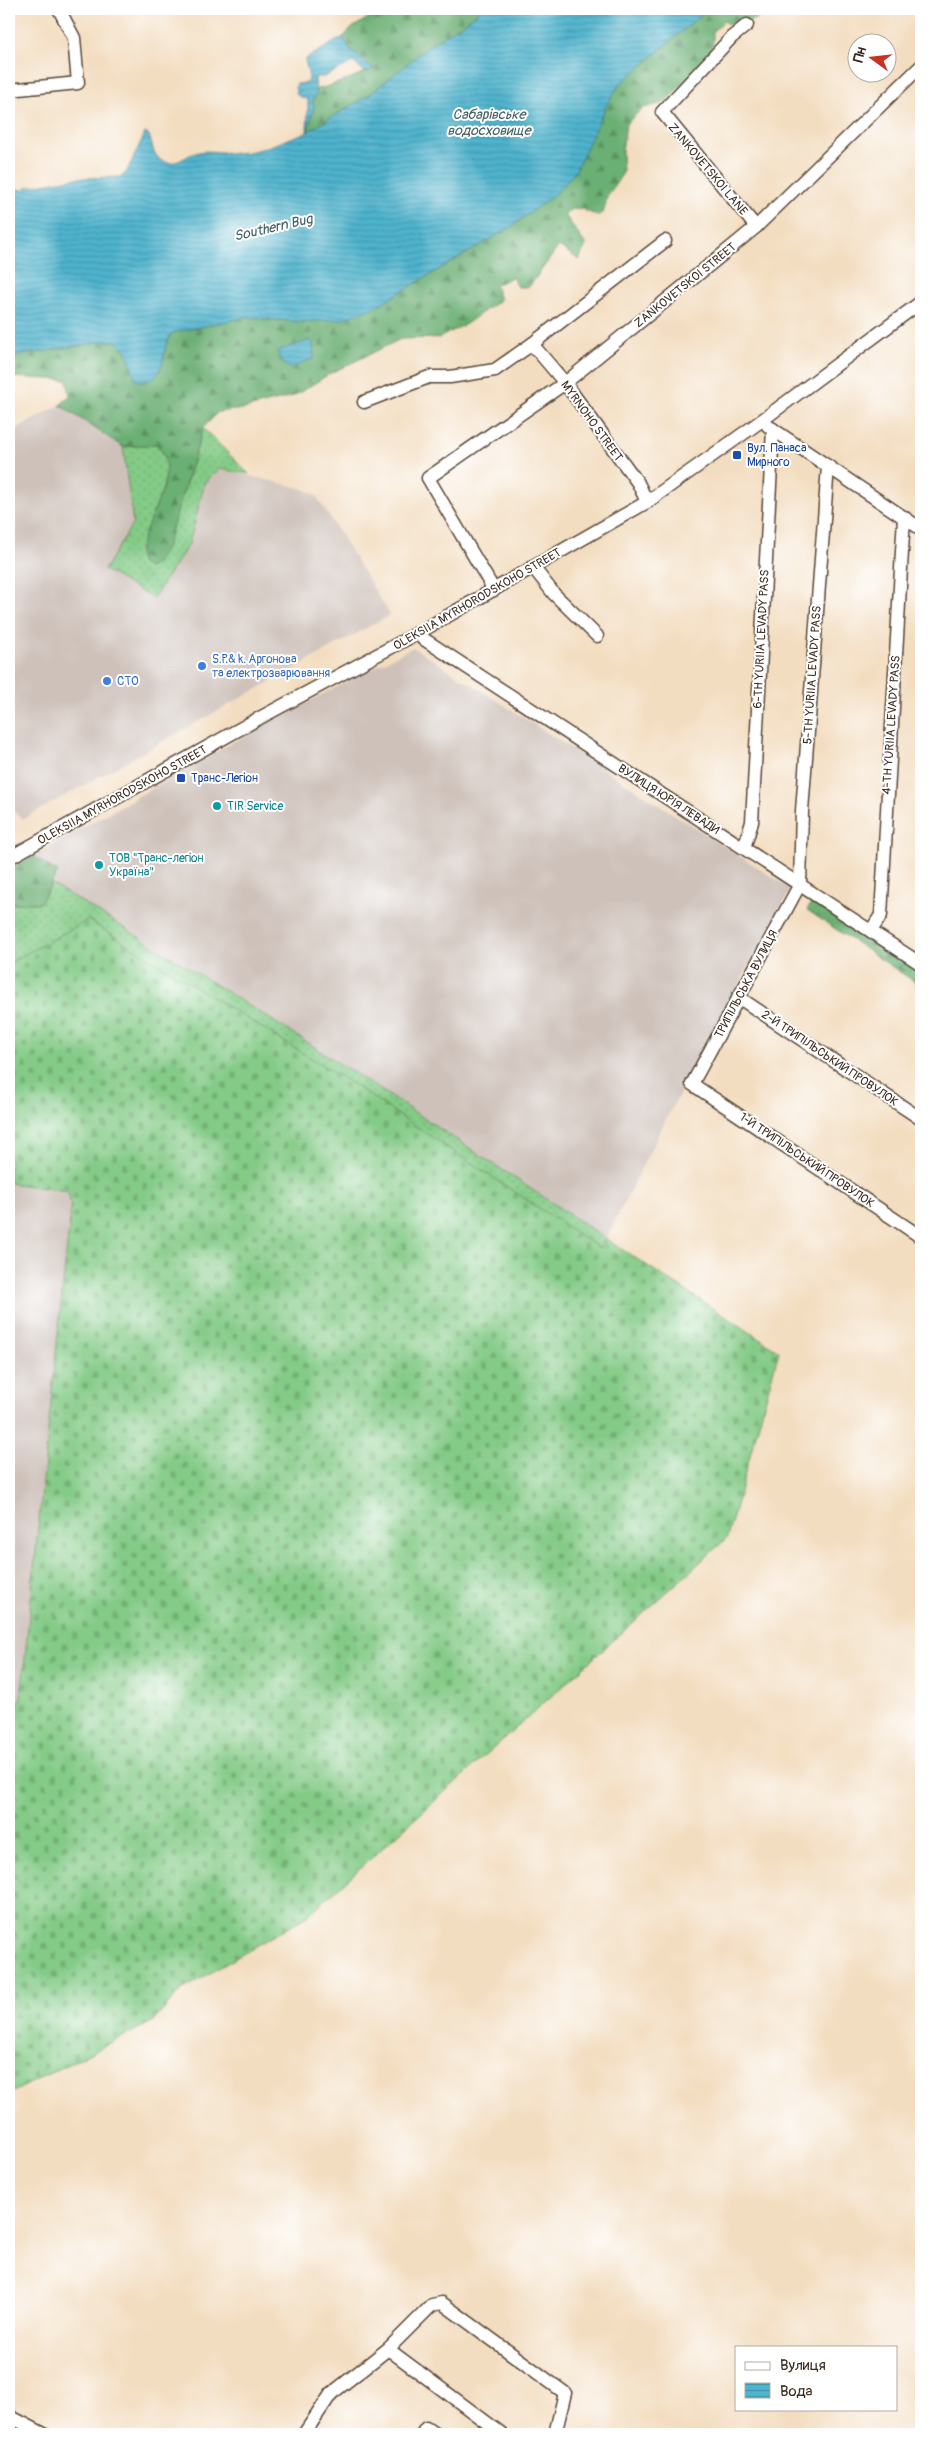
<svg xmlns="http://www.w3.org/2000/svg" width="930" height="2443" viewBox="0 0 930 2443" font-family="Pangolin,sans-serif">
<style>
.industrial{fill:#cec1ba}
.grass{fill:url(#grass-dots);stroke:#5f7a52}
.forest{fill:url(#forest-firs);stroke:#526c48}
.cemetery{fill:url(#cemetery-stones);stroke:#5f7a52}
.water{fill:url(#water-rules);stroke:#456f76}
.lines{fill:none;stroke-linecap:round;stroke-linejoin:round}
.minor-casing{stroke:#574536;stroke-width:15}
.minor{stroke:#fff;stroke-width:12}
.transit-dot{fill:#1a4fb4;stroke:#fff;stroke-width:2}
.shop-dot{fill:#3f7fe0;stroke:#fff;stroke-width:2}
.culture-dot{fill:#0f9aa8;stroke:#fff;stroke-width:2}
.labels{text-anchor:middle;stroke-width:4;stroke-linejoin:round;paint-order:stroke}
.street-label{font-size:12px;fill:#3b2a1e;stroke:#fff}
.transit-label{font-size:12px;fill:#164399;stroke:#fff;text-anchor:start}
.shop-label{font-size:12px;fill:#366cbe;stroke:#fff;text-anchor:start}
.culture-label{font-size:12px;fill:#0d838f;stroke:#fff;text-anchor:start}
.water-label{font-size:14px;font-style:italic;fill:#436164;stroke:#fff}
</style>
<defs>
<pattern id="grass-dots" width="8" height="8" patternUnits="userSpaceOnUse" patternTransform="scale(1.25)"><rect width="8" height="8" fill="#83cb86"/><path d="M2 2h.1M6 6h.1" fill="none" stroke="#72ae73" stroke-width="1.8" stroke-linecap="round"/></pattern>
<pattern id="forest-firs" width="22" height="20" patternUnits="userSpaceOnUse" patternTransform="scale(1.25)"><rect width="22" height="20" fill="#6aaf73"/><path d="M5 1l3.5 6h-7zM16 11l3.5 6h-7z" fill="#588f5e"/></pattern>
<pattern id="cemetery-stones" width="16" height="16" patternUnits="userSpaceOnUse" patternTransform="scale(1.25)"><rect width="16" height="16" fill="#83cb86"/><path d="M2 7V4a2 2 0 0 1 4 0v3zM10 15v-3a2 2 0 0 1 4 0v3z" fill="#72ae73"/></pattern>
<pattern id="water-rules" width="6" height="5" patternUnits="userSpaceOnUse" patternTransform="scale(1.25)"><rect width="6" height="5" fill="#4fb4ce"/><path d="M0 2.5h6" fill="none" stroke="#4393a7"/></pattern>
</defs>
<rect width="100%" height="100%" fill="#fff"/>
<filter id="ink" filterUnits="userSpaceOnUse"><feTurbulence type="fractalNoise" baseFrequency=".02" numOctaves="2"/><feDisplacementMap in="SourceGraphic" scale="10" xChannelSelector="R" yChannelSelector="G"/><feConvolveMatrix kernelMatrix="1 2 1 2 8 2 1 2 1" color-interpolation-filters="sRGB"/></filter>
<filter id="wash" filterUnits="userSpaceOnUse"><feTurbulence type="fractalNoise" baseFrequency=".0096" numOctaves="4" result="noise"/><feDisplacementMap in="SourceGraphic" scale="20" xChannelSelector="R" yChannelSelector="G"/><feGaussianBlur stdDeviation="1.12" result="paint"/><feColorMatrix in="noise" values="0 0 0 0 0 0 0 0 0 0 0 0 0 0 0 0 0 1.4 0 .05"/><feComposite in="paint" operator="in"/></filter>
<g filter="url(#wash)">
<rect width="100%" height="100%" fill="#f3ddc0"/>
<g class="industrial">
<polygon points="60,405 123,447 133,523 104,570 152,598 189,544 205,482 220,469 301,488 316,495 390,615 23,819 9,807 9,433"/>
<polygon points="413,647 791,889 665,1121 606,1239 352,1071 199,973 52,884 58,872 33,856 258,728"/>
<polygon points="9,1183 68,1191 71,1206 21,1696 9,1733"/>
</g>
<g class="grass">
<path d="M203 428 249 474 220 469 205 482 189 544 153 598 104 570 133 523 123 447 157 444C164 451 167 458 167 468 167 486 146 534 138 553L159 561 166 548Z"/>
<path d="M52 884C240 997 423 1116 606 1239L599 1248 89 920 9 963V903H40Z"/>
</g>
<g class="forest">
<path d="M382 9H481L466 22 434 42 369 95 307 132 314 108 313 99 317 89C336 85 355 76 373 69L350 48 343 37 352 28Z"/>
<path d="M708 9H779L733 28 724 21 713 31V44L706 60 664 103 643 108 626 124 622 151 623 173 607 197 604 211 598 216C587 212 574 202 565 215L586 245 579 260 559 246 529 287H518L512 277 495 285 500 300 466 324 439 338 401 339 331 373 294 396 244 409 218 412 203 428 166 548 159 561 149 568 140 563C134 528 188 475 156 444L123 447 60 405 70 395 67 380 9 377V357L106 341H116L127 351 136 381 164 358 166 343 172 333 246 317 302 322 375 307 511 227 556 193 575 172 606 106 619 85Z"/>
<polygon points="33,856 58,872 40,903 9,903 9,868"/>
<polygon points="812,902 921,973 921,986 807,910"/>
</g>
<polygon class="cemetery" points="88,920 343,1078 599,1248 606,1239 779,1351 727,1538 307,1916 180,1991 154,2021 9,2094 9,1733 21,1696 71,1206 68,1191 9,1183 9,963"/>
<g class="water">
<path d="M481 9H708L619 85 606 106 575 172 556 193 511 227 375 307 342 319 302 322 246 317 172 333C161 347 167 370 151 380L136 381 127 351 116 341H106L9 357V187L23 190 27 187 76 178 121 177 127 171 145 133 149 135 154 152 160 160C178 168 183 155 199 152 212 149 224 154 237 153 261 152 284 140 307 132L308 100 297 95 295 87 297 84 306 83 309 78 305 60 307 58 343 37 350 49 374 69 365 72 353 62 324 77H315L316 94 313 99 314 108 307 132 369 95 434 42 466 22Z"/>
<polygon points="310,340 313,343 314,358 290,369 281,361 277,351"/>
</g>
</g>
<g filter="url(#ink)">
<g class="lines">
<defs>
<g id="minor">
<polyline points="747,25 732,37 662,112 756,227"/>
<polyline points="9,90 78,83 74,38 59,9"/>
<polyline points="532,344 565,383 638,483 647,502"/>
<polyline points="364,402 429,377 450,377 495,370 532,344 665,241"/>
<polyline points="768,426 921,529"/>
<polyline points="828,466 802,811 800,884 692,1084 921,1237"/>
<polyline points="533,567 554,594 597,636"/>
<polyline points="494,590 428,478 565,383 756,227 921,66"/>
<polyline points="416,634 921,964"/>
<polyline points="744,848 752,822 773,429"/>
<polyline points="9,858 254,721 416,634 647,502 761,421 921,302"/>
<polyline points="871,931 881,915 904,517"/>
<polyline points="738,997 921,1119"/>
<polyline points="388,2349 432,2305 442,2303 565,2393 555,2434"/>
<polyline points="9,2416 44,2434"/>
<polyline points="304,2434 331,2394 388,2349 502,2434"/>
<polyline points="422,2434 426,2428 435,2434"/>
</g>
</defs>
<use href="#minor" class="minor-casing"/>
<use href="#minor" class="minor"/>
</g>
</g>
<g class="transit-dot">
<rect x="732" y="450" width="10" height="10" rx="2.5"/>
<rect x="176" y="773" width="10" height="10" rx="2.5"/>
</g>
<g class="shop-dot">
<circle cx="202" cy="666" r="5"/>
<circle cx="107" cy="681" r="5"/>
</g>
<g class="culture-dot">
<circle cx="217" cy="806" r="5"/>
<circle cx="99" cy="865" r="5"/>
</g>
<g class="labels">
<g class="street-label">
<text transform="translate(708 169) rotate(50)" y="4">ZANKOVETSKOI LANE</text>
<text transform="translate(685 285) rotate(-39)" y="4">ZANKOVETSKOI STREET</text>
<text transform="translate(592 421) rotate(54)" y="4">MYRNOHO STREET</text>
<text transform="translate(477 599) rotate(-30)" y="4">OLEKSIIA MYRHORODSKOHO STREET</text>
<text transform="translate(761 639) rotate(-87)" y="4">6-TH YURIIA LEVADY PASS</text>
<text transform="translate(812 675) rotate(-86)" y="4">5-TH YURIIA LEVADY PASS</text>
<text transform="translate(891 725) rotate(-86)" y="4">4-TH YURIIA LEVADY PASS</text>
<text transform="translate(122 795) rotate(-29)" y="4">OLEKSIIA MYRHORODSKOHO STREET</text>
<text transform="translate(669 799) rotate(33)" y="4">ВУЛИЦЯ ЮРІЯ ЛЕВАДИ</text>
<text transform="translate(746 984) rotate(-62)" y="4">ТРИПІЛЬСЬКА ВУЛИЦЯ</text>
<text transform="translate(830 1058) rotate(34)" y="4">2-Й ТРИПІЛЬСЬКИЙ ПРОВУЛОК</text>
<text transform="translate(807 1160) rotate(34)" y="4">1-Й ТРИПІЛЬСЬКИЙ ПРОВУЛОК</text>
</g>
<g class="transit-label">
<text x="747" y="452">Вул. Панаса<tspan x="747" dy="14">Мирного</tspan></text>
<text x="191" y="782">Транс-Легіон</text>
</g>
<g class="shop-label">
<text x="212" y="663">S.P.&amp; k. Аргонова<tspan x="212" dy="14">та електрозварювання</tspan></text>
<text x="117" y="685">СТО</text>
</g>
<g class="culture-label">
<text x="227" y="810">TIR Service</text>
<text x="109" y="862">ТОВ "Транс-легіон<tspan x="109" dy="14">Україна"</tspan></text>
</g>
<g class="water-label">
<text x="489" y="119">Сабарівське<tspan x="489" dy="16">водосховище</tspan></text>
<text transform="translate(273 227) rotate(-13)" y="5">Southern Bug</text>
</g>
</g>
<rect width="930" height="2443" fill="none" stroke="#fff" stroke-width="30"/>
<rect x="735" y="2346" width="162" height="65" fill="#ffffff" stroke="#b1aaa5"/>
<rect x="745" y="2362" width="25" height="8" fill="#ffffff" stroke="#b1aaa5"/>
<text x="780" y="2370" font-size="15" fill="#3b2a1e">Вулиця</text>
<rect x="745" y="2383" width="25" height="15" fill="url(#water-rules)" stroke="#b1aaa5"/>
<text x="780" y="2396" font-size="15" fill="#3b2a1e">Вода</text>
<g transform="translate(872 58) rotate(285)"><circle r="24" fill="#ffffff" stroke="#b1aaa5"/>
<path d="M0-4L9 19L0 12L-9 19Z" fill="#c8321e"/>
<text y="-8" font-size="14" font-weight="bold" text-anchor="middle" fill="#3b2a1e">Пн</text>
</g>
</svg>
